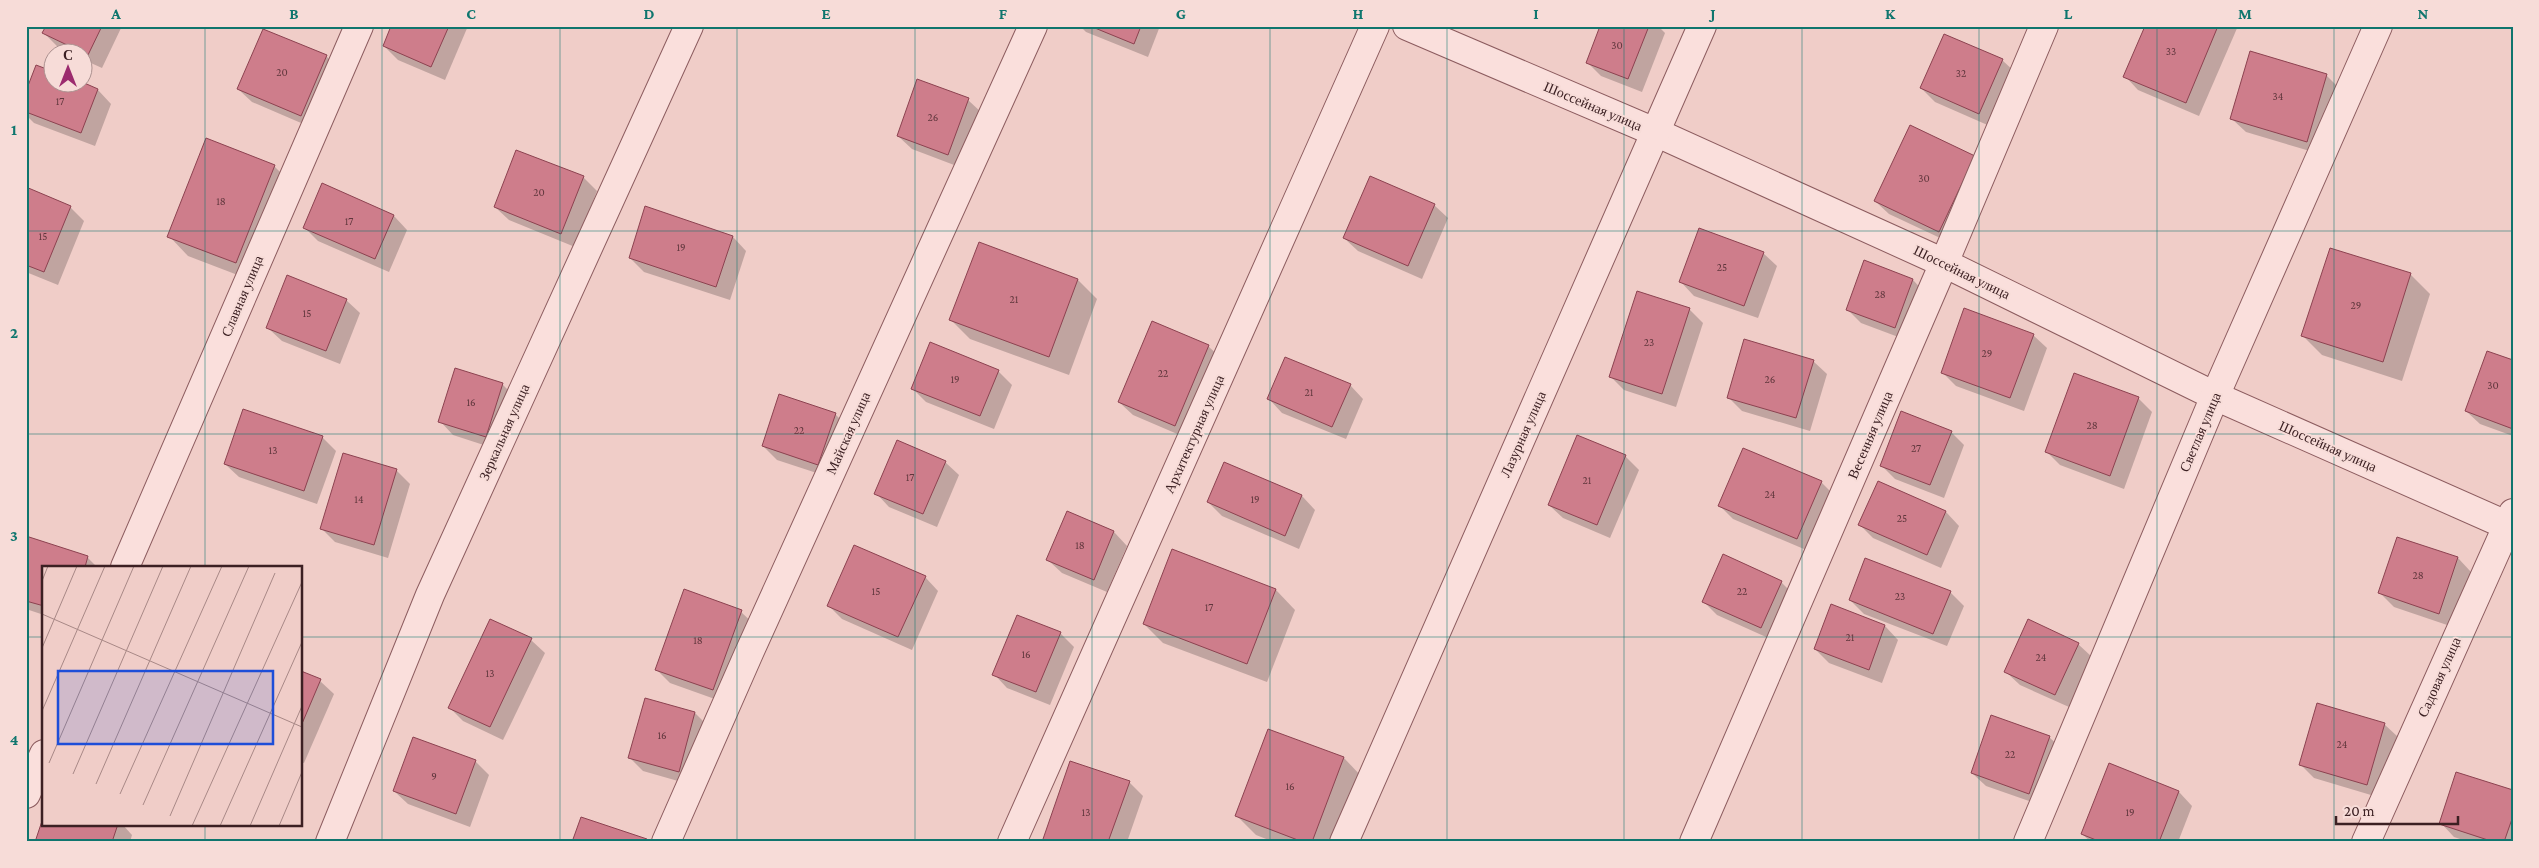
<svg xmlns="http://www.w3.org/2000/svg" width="2539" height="868" viewBox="0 0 2539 868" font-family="'Crimson Pro',serif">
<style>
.shadow{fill:#0003}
.building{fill:#ce7d8b;stroke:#8c4250}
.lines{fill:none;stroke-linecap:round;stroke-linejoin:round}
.minor-casing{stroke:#8c5c5f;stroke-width:30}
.minor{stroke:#fadfdc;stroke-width:28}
.grid{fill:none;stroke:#0f766e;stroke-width:1;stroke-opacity:0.55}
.labels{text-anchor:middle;stroke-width:4;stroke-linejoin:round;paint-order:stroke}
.number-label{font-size:11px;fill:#60373d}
.street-label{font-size:14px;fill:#3c2023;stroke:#f7dcd8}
.inset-road{fill:none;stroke:#a88886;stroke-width:1}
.view{fill:#1d4ed8;fill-opacity:0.15;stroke:#1d4ed8;stroke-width:2.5}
.inset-edge{fill:none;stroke:#3c2023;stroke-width:2.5}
.neatline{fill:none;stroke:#0f766e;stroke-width:2}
.grid-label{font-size:16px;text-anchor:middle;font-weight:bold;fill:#0f766e}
</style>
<rect width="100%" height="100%" fill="#f0cdc8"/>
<g class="shadow">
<polygon points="47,26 122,26 102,68 82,59 82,52 70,52 57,46 44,33"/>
<polygon points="393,26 468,26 445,80 398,60 384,46"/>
<polygon points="1080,26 1160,26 1148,57 1086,32"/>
<polygon points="1601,26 1658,26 1665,33 1642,92 1601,76 1588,63"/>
<polygon points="2146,26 2238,26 2199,116 2138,90 2125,76"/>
<polygon points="326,56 340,70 315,129 252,102 238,89"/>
<polygon points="2002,60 2016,73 1992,127 1935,102 1921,88"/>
<polygon points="37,67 52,73 52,82 78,82 98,90 111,104 95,146 34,123 26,115 26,94"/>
<polygon points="2326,75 2340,89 2320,154 2246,132 2232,119"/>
<polygon points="968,100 982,113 962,168 912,149 898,136"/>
<polygon points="1975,157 1953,244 1889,214 1875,201"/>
<polygon points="274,166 293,185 256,282 188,256 169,236"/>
<polygon points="583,177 597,191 575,247 509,220 495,207"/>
<polygon points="323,185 394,216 407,230 389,272 318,241 304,227"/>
<polygon points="26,189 71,208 84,221 58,285 26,272"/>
<polygon points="1434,205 1448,218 1422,279 1358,251 1344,238"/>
<polygon points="733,237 746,251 730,300 644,272 630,258"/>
<polygon points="2331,250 2411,275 2430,294 2402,381 2322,355 2303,336"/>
<polygon points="1763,253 1777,266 1758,318 1694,296 1681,282"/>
<polygon points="1865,262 1913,280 1926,294 1909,341 1861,323 1847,309"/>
<polygon points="1078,280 1097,299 1069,375 970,339 951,320"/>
<polygon points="346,300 360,313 340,364 282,341 268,328"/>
<polygon points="1689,309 1703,323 1676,407 1624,390 1610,376"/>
<polygon points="2033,335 2047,348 2024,411 1956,386 1942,372"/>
<polygon points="1208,346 1222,359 1189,439 1133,415 1119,402"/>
<polygon points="1813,361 1827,374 1810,431 1742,411 1728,397"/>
<polygon points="2513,361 2513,436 2480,424 2466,411"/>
<polygon points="998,371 1012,385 994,429 926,402 913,389"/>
<polygon points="502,384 516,398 499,450 453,435 440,421"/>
<polygon points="1350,385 1363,399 1346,439 1282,413 1269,399"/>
<polygon points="2138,398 2152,412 2124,489 2060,465 2047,452"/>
<polygon points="835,414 849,428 832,478 777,460 763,446"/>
<polygon points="1951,432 1964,445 1944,498 1895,479 1881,465"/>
<polygon points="322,437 336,451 317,504 239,477 225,464"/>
<polygon points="1625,456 1639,470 1610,538 1563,518 1549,505"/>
<polygon points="945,462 959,475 937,527 889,507 876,493"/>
<polygon points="1225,464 1302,496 1315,510 1299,549 1222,516 1208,502"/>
<polygon points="396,470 410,484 388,558 335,542 322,529"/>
<polygon points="1821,482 1835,496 1811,552 1733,519 1720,506"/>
<polygon points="1879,483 1946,512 1959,526 1941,568 1873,538 1860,525"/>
<polygon points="1068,513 1114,532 1127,546 1107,592 1062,573 1048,560"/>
<polygon points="26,537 88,558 97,567 44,567 44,615 26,609"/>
<polygon points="2398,538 2458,558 2471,572 2453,627 2394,607 2380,593"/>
<polygon points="1172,551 1276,590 1295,610 1267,682 1163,643 1144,624"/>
<polygon points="925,577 938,591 912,650 842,619 828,605"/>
<polygon points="1781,582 1795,596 1775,641 1717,615 1703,601"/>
<polygon points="1950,592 1964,606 1947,646 1864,614 1850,600"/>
<polygon points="1831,606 1885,626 1898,640 1882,683 1829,663 1815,649"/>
<polygon points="741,612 755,625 726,703 670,683 657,670"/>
<polygon points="1060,633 1074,647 1050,705 1007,688 994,674"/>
<polygon points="531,640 545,653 503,740 463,721 449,707"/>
<polygon points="2078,644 2092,657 2069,707 2020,685 2006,672"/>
<polygon points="301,673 320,681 334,694 304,763 301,762"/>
<polygon points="695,713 708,726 692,785 643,771 630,758"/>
<polygon points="2384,724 2398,737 2381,798 2314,778 2301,765"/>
<polygon points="1268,730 1344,758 1363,778 1339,842 1274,842 1256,835 1236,815"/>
<polygon points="2049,737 2063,750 2043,806 1986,786 1972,773"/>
<polygon points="475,761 489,775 470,827 408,804 394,791"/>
<polygon points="2110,764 2179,792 2192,806 2178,842 2091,842 2082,834"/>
<polygon points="1129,782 1143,796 1127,842 1043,842"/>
<polygon points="2513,792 2513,842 2469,842 2454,837 2441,823"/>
<polygon points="44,824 122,824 132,835 130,842 36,842"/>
</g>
<g class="building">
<polygon points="46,26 102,26 88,55 42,33"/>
<polygon points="391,26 449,26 431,67 383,46"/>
<polygon points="1090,26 1141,26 1134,44"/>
<polygon points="1600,26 1649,26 1628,79 1586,63"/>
<polygon points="2145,26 2218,26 2186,103 2123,77"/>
<polygon points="263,29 327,55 301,116 237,89"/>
<polygon points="1944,34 2003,59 1979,114 1920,88"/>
<polygon points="2250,51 2327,74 2307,142 2230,119"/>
<polygon points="36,65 52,71 52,82 82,82 98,89 81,133 26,112 26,91"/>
<polygon points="917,79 969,98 948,155 897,136"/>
<polygon points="1910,125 1975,156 1939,232 1874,201"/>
<polygon points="206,138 275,165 236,263 167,237"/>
<polygon points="516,150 584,176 561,234 494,207"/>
<polygon points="1370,176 1435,204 1408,266 1343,238"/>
<polygon points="322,183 394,215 375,259 303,228"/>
<polygon points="26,187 71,206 44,272 26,265"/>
<polygon points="645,206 733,236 716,287 629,258"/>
<polygon points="1699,228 1764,252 1744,306 1679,282"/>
<polygon points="979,242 1078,279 1049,357 949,320"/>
<polygon points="2330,248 2411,273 2383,362 2301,336"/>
<polygon points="1864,260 1913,279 1895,328 1846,310"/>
<polygon points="287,275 347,299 326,351 266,328"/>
<polygon points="1637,291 1690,308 1662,394 1609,377"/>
<polygon points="1964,308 2034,334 2010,398 1941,373"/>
<polygon points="1152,321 1209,345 1175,426 1118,402"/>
<polygon points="1744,339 1814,360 1796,418 1727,398"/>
<polygon points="930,342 999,370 980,416 911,389"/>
<polygon points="2487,351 2513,360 2513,429 2465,411"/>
<polygon points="1285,357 1351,384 1332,427 1267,399"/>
<polygon points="455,368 503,383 486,437 438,422"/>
<polygon points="2074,373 2139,397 2110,476 2045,452"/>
<polygon points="779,394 836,413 818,465 762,446"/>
<polygon points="243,409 323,436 304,491 224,464"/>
<polygon points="1901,411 1952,431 1930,485 1880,466"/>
<polygon points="1577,435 1626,455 1597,525 1548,505"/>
<polygon points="897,440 946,461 923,514 874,494"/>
<polygon points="1743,448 1822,481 1797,539 1718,506"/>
<polygon points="343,453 397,469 374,545 320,529"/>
<polygon points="1224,462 1302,495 1285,536 1207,502"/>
<polygon points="1878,481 1946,511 1927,555 1858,525"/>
<polygon points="1067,511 1114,531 1094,580 1046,560"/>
<polygon points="26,536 88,556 85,567 44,567 44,606 26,601"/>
<polygon points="2397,537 2458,557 2439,614 2378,593"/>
<polygon points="854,545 926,576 898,637 827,606"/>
<polygon points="1172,549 1276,589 1247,664 1143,624"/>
<polygon points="1723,554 1782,581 1761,628 1702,602"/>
<polygon points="1865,558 1951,591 1933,634 1849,600"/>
<polygon points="684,589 742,610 713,690 655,670"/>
<polygon points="1831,604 1885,625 1869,670 1814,649"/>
<polygon points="1017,615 1061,632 1036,692 992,675"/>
<polygon points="490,619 532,638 490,727 448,708"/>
<polygon points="2028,619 2079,643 2055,695 2004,672"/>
<polygon points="301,671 321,679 301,726"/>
<polygon points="645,698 695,712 679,772 628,758"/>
<polygon points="2317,703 2385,723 2367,785 2299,765"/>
<polygon points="1991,715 2050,736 2029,794 1971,773"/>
<polygon points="1268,729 1344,757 1312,842 1303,842 1235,816"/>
<polygon points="413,737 476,760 456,814 393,791"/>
<polygon points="1070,761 1130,781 1108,842 1042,842"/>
<polygon points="2109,763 2179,791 2159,842 2101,842 2081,834"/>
<polygon points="2456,772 2513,790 2513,816 2504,842 2494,842 2439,824"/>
<polygon points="44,815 44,824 118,824 112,842 35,842"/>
<polygon points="581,817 647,839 646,842 572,842"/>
</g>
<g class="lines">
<defs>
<g id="minor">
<polyline points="1407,26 1655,132 1944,263 2215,396 2513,528"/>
<polyline points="125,567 359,26"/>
<polyline points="26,794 44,754"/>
<polyline points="330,842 430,595 689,26"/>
<polyline points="666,842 749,653 1033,26"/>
<polyline points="1012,842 1375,26"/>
<polyline points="1344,842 1702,26"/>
<polyline points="1694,842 1944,263 2044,26"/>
<polyline points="2028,842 2215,396 2378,26"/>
<polyline points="2366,842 2513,513"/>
</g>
</defs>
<use href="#minor" class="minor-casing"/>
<use href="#minor" class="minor"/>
</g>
<path class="grid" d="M205 26V567M382 26V842M560 26V842M737 26V842M915 26V842M1092 26V842M1270 26V842M1447 26V842M1624 26V842M1802 26V842M1979 26V842M2157 26V842M2334 26V842M26 231H2513M26 434H2513M26 637H44M301 637H2513M205 824V842"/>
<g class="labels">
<g class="number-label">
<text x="1617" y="49">30</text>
<text x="2171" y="55">33</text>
<text x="282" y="76">20</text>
<text x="1961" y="77">32</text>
<text x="2278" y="100">34</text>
<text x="60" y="105">17</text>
<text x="933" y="121">26</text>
<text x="1924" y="182">30</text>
<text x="539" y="196">20</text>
<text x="221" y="205">18</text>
<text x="349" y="225">17</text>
<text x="43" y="240">15</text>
<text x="681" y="251">19</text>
<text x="1722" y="271">25</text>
<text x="1880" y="298">28</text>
<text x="1014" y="303">21</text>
<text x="2356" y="309">29</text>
<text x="307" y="317">15</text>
<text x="1649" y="346">23</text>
<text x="1987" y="357">29</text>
<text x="1163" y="377">22</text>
<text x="955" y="383">19</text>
<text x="1770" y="383">26</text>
<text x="2493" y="389">30</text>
<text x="1309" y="396">21</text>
<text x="471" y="406">16</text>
<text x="2092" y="429">28</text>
<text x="799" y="434">22</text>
<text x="1916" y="452">27</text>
<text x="273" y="454">13</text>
<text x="910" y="481">17</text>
<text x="1587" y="484">21</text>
<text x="1770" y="498">24</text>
<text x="359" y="503">14</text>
<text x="1255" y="503">19</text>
<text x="1902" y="522">25</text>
<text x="1080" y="549">18</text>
<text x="2418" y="579">28</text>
<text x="876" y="595">15</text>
<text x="1742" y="595">22</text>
<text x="1900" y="600">23</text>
<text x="1209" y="611">17</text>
<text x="1850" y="641">21</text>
<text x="698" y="644">18</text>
<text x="1026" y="658">16</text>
<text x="2041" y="661">24</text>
<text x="490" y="677">13</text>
<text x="662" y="739">16</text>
<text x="2342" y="748">24</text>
<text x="2010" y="758">22</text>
<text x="434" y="780">9</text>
<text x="1290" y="790">16</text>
<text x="1086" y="816">13</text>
<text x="2130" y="816">19</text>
</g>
<g class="street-label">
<text transform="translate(1593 106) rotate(23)" y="5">Шоссейная улица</text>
<text transform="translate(1962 272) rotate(26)" y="5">Шоссейная улица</text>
<text transform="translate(242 296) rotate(-67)" y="5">Славная улица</text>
<text transform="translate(504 432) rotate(-66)" y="5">Зеркальная улица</text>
<text transform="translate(2200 432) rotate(-67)" y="5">Светлая улица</text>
<text transform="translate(848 433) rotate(-66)" y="5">Майская улица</text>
<text transform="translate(1194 434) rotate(-66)" y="5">Архитектурная улица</text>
<text transform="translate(1523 434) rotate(-66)" y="5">Лазурная улица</text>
<text transform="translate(1870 435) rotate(-67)" y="5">Весенняя улица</text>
<text transform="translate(2328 446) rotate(24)" y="5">Шоссейная улица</text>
<text transform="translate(2439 677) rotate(-66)" y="5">Садовая улица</text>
</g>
</g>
<g transform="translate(42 566)">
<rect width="260" height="260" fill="#f0cdc8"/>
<path class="inset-road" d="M0 15 6 0M0 48 260 161M0 82 35 0M0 145 63 0M7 197 92 0M31 208 121 0M54 218 149 0M78 228 180 0M101 239 207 0M128 250 233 7M150 260 260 16M178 260 260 76M208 260 260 140M237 260 260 206"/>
<path class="view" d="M16 105H231V178H16Z"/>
<rect width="260" height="260" class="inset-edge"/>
</g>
<rect width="2539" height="868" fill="none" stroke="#f7dcd8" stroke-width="55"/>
<g transform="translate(68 68)"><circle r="24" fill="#f7dcd8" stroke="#ac9190"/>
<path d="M0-4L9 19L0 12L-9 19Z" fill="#9c2b6e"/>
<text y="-8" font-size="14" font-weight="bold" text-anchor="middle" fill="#3c2023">С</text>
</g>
<path d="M2336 816v8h122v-8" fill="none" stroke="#3c2023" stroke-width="2.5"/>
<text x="2344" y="816" font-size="15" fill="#3c2023" stroke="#f7dcd8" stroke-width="4" paint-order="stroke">20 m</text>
<rect x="28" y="28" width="2484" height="812" class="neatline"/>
<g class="grid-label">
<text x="116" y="19">A</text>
<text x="294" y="19">B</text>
<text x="471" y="19">C</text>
<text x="649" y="19">D</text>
<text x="826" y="19">E</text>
<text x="1003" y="19">F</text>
<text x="1181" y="19">G</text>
<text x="1358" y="19">H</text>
<text x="1536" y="19">I</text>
<text x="1713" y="19">J</text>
<text x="1890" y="19">K</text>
<text x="2068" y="19">L</text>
<text x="2245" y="19">M</text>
<text x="2423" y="19">N</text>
<text x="14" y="135">1</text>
<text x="14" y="338">2</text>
<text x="14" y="541">3</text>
<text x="14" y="745">4</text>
</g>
</svg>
